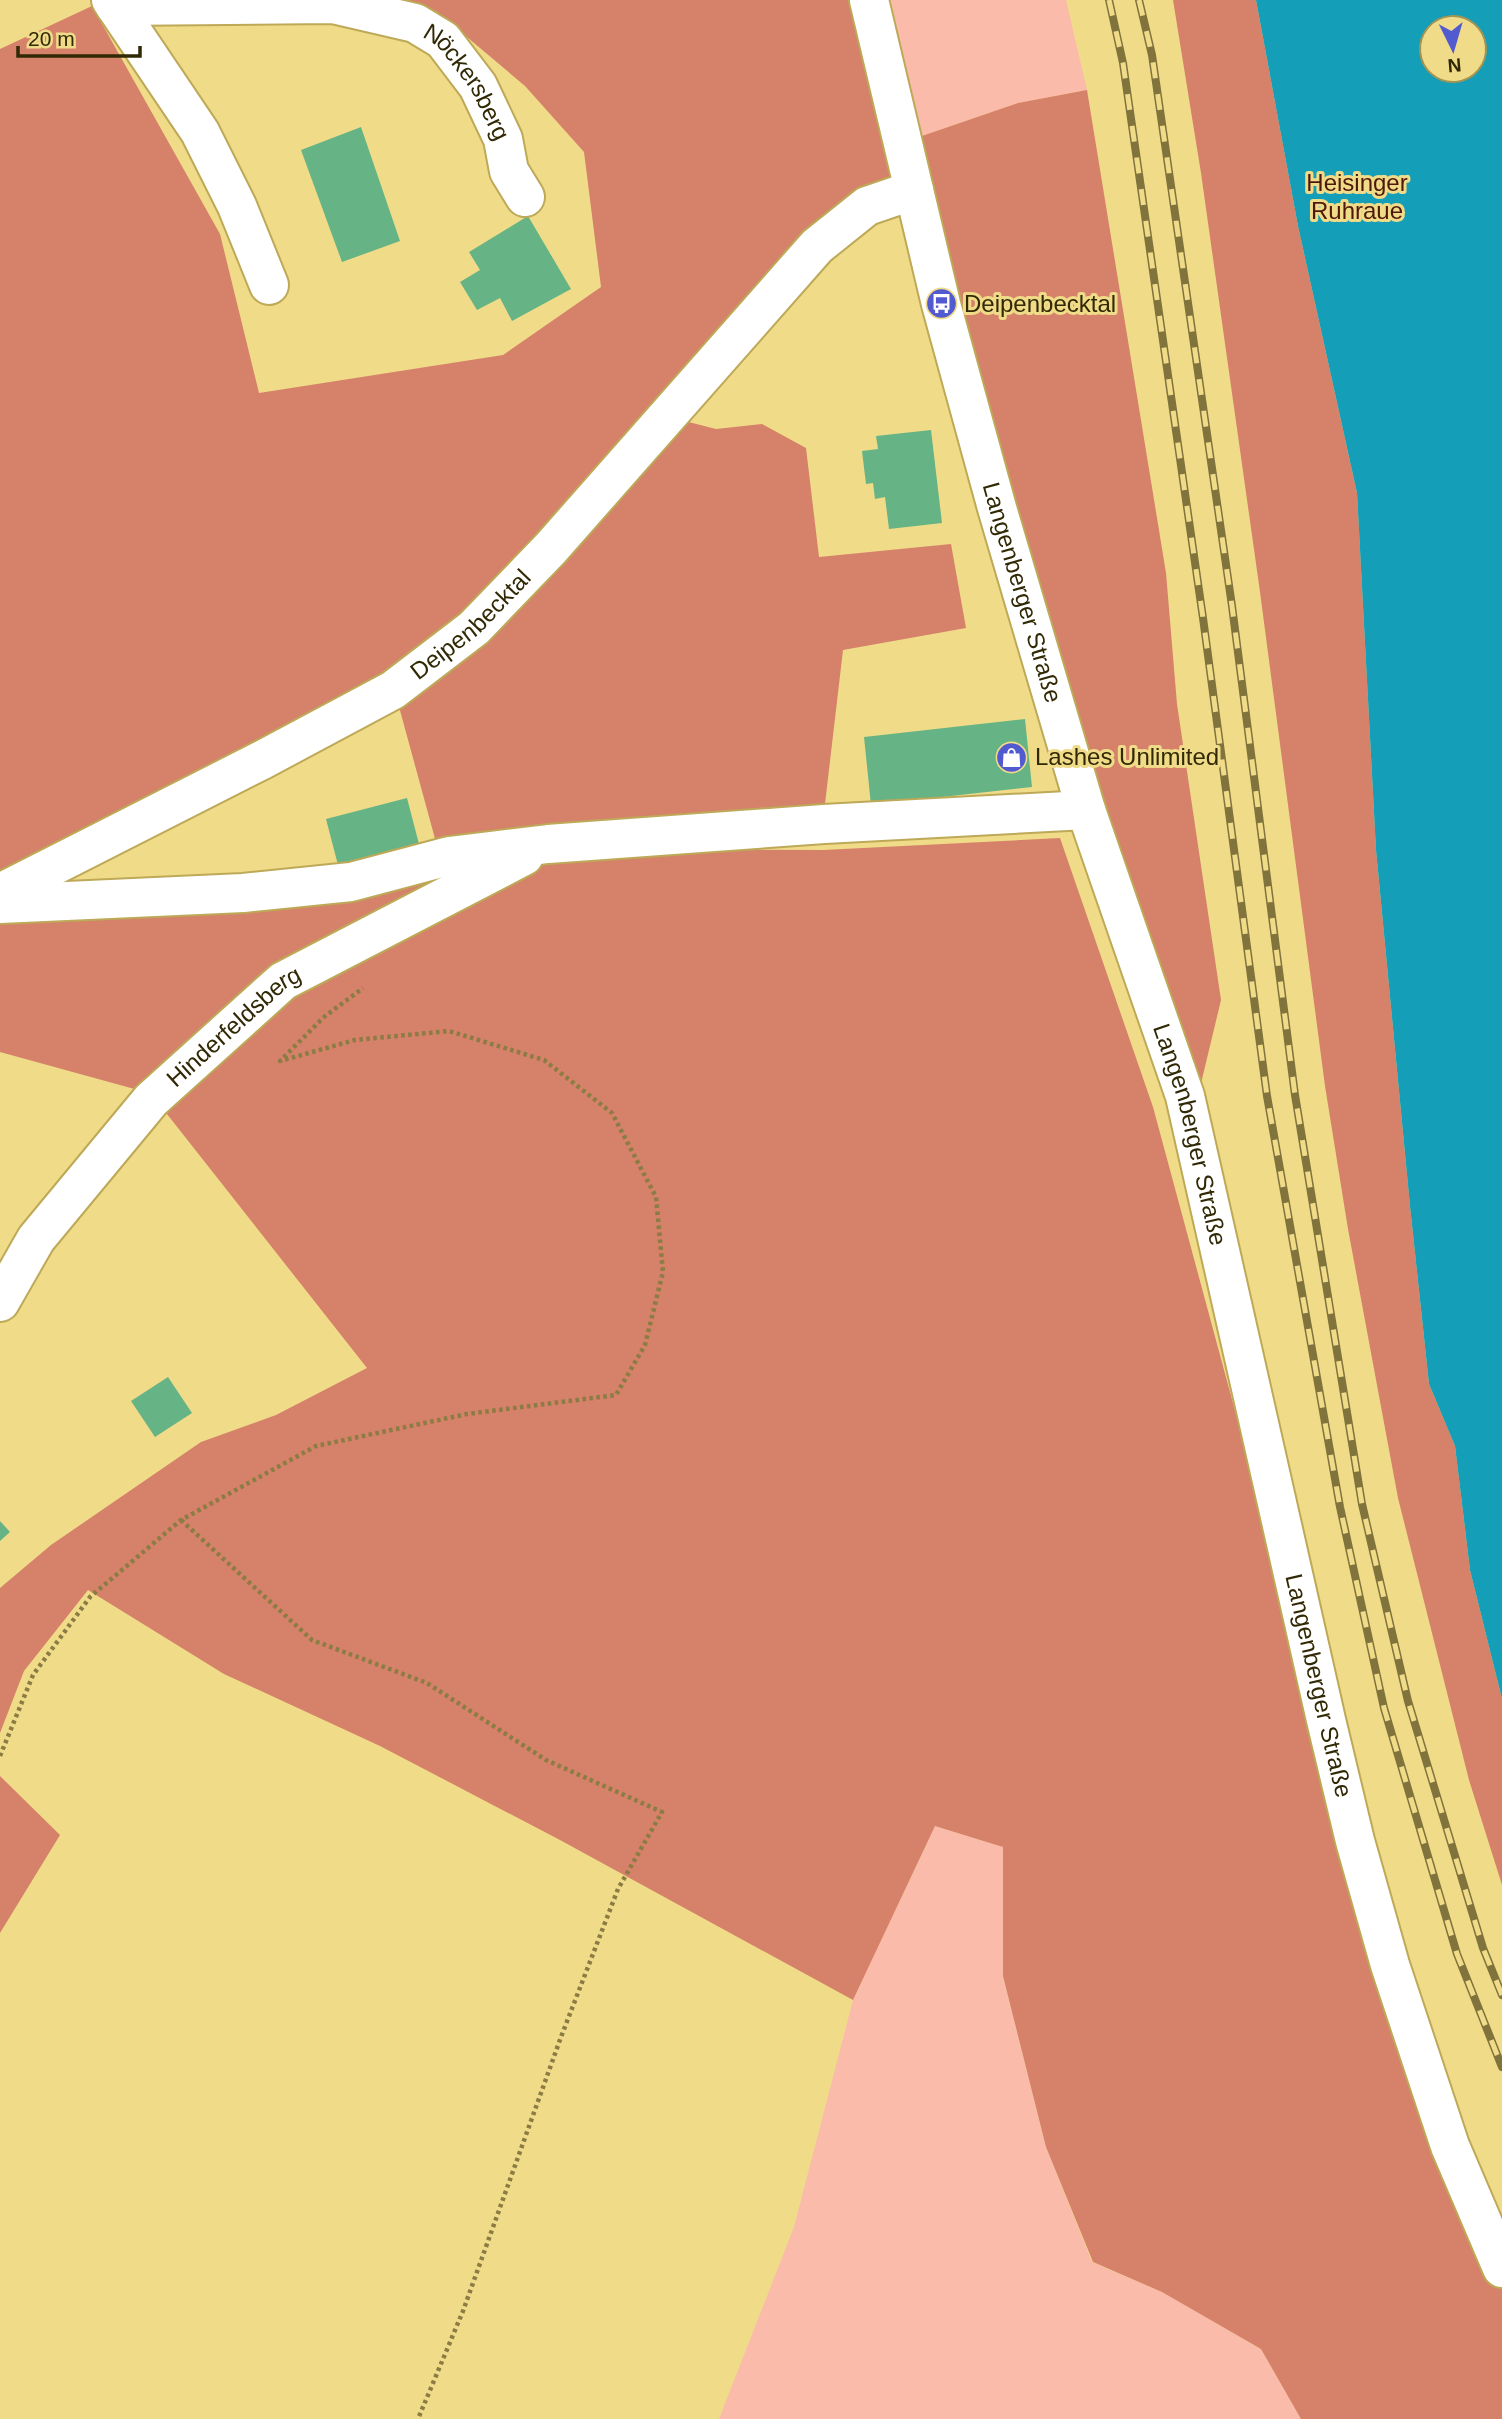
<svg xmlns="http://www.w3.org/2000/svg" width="1502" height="2419" viewBox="0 0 1502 2419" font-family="Arial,sans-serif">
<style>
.green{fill:#fabbaa}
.forest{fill:#d6816a}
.water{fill:#149eb8;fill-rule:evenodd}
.building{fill:#66b485}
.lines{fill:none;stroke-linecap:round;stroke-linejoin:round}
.minor-casing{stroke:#bda957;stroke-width:42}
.major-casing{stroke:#bda957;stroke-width:42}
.path{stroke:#8a7c43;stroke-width:4.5;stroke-dasharray:3.5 3.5;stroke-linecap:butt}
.minor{stroke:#fff;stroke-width:38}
.major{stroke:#fff;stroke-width:38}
.rail-casing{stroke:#80733c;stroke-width:8}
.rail{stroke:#f0db89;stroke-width:5;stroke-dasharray:16;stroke-linecap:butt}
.labels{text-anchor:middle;stroke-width:6;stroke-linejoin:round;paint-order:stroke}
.street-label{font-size:24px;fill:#312905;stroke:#f0db89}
.park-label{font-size:24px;fill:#4e180a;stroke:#f0db89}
.poi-label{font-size:24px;fill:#312905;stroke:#f0db89;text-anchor:start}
</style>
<rect width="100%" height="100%" fill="#f0db89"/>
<g class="green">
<polygon points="891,0 1066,0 1087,90 1018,103 919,137"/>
<polygon points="935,1826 1004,1847 1003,1976 1046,2147 1092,2262 1162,2292 1261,2349 1301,2419 719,2419 794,2227 853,2000"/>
</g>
<g class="forest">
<polygon points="216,0 873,0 911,189 871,201 471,629 0,889 0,49 92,6 220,234 259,393 503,355 601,287 584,152 525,86 436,11"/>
<polygon points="1173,0 1256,0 1298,226 1357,493 1376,850 1410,1206 1429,1384 1455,1446 1470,1570 1502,1699 1502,1885 1469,1780 1398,1498 1348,1229 1325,1086 1260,592 1201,173"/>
<polygon points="1087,90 1166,573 1177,704 1221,1000 1198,1096 1098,795 1014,507 919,137 1018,103"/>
<polygon points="669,417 716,429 762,424 806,448 819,557 951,544 966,628 843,650 823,821 440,857 395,692"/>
<polygon points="1060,838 1153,1107 1318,1718 1502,2283 1502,2419 1301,2419 1261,2349 1162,2292 1093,2262 1046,2147 1003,1976 1003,1847 935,1826 853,2000 560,1840 380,1746 224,1674 88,1590 24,1671 0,1733 0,1588 51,1545 201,1442 276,1415 367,1368 152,1095 497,848 823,850"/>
<polygon points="485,850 149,1093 0,1052 0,894 115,901"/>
<polygon points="0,1776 60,1835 0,1933"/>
</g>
<path class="water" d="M1256 0H1502V1699L1470 1570 1455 1446 1429 1384 1410 1206 1376 850 1357 493 1298 226ZM1432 28H1474V70H1432Z"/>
<g class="building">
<polygon points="361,127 400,241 342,262 301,150"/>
<polygon points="528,216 571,289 512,321 500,298 477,310 460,282 480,270 469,252"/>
<polygon points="931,430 942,523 889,529 885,497 875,499 873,483 866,484 862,451 878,449 876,436"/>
<polygon points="1025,719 1032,787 871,805 864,737"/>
<polygon points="407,798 419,844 338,865 326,819"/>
<polygon points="168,1377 192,1413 155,1437 131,1401"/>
<polygon points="0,1521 10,1532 0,1541"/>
</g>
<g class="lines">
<defs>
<g id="minor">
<polyline points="111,0 200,132 237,206 269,285"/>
<path id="s1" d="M115 6 333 4 415 23 443 40 478 86 503 139 509 171 525 197"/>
<polyline points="0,904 243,893 351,882 449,856 548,844 824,824 1086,810"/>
<path id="s2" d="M0 1302 36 1239 151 1100 283 981 524 856"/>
</g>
<g id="major">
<path id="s3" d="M869 0 941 304 997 508 1086 810 1185 1096 1326 1720 1355 1841 1390 1965 1450 2146 1502 2268"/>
<path id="s4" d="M0 893 262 760 393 690 474 628 551 548 817 246 867 206 914 190"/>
</g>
</defs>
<use href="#minor" class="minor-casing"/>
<use href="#major" class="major-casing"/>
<g class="path">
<polyline points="181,1520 312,1640 427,1683 546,1760 662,1812 618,1889 561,2037 463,2311 418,2419"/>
<polyline points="0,1756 33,1675 90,1597 181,1520 316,1446 467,1414 616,1395 645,1345 663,1272 656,1197 612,1113 544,1060 449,1031 355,1040 280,1061 324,1017 363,988"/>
</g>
<use href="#minor" class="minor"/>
<use href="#major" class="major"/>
<defs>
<g id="rail">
<polyline points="1109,0 1123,63 1203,618 1267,1096 1340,1507 1384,1708 1457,1954 1502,2067"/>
<polyline points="1139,0 1152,55 1232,606 1295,1095 1362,1504 1408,1701 1483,1948 1502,1995"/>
</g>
</defs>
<use href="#rail" class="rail-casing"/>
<use href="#rail" class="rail"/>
</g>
<defs>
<symbol id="bus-disc" viewBox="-11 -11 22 22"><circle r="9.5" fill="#525ad0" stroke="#f0db89"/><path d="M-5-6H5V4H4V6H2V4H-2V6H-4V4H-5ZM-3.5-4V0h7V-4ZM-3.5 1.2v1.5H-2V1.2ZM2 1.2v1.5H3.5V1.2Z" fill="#fff"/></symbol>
<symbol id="shop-disc" viewBox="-11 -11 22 22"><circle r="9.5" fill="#525ad0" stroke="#f0db89"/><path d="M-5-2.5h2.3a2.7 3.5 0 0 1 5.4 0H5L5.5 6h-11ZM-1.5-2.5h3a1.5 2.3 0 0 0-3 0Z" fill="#fff"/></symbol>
</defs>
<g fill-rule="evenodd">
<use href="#bus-disc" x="924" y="286" width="35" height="35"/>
<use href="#shop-disc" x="994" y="740" width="35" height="35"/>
</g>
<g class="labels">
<g class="street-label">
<text dy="8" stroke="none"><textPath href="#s1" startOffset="383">Nöckersberg</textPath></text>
<text dy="8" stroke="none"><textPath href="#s3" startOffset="612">Langenberger Straße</textPath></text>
<text dy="8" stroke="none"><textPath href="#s4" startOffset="544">Deipenbecktal</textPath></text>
<text dy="8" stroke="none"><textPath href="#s2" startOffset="364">Hinderfeldsberg</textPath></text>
<text dy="8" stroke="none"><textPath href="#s3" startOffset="1180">Langenberger Straße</textPath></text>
<text dy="8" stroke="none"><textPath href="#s3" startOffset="1746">Langenberger Straße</textPath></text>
</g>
<g class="park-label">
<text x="1357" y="191">Heisinger<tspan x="1357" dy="28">Ruhraue</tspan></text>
</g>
<g class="poi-label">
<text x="964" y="312">Deipenbecktal</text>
<text x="1035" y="765">Lashes Unlimited</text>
</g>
</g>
<g transform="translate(1453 49) rotate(175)"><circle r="33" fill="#f0db89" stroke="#a49454" stroke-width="2"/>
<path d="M0-5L12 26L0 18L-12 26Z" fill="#525ad0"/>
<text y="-10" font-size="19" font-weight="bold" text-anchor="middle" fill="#312905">N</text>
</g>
<path d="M18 46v10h122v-10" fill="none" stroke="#312905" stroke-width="3.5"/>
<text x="28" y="46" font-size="21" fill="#312905" stroke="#f0db89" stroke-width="5" paint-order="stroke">20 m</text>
</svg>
